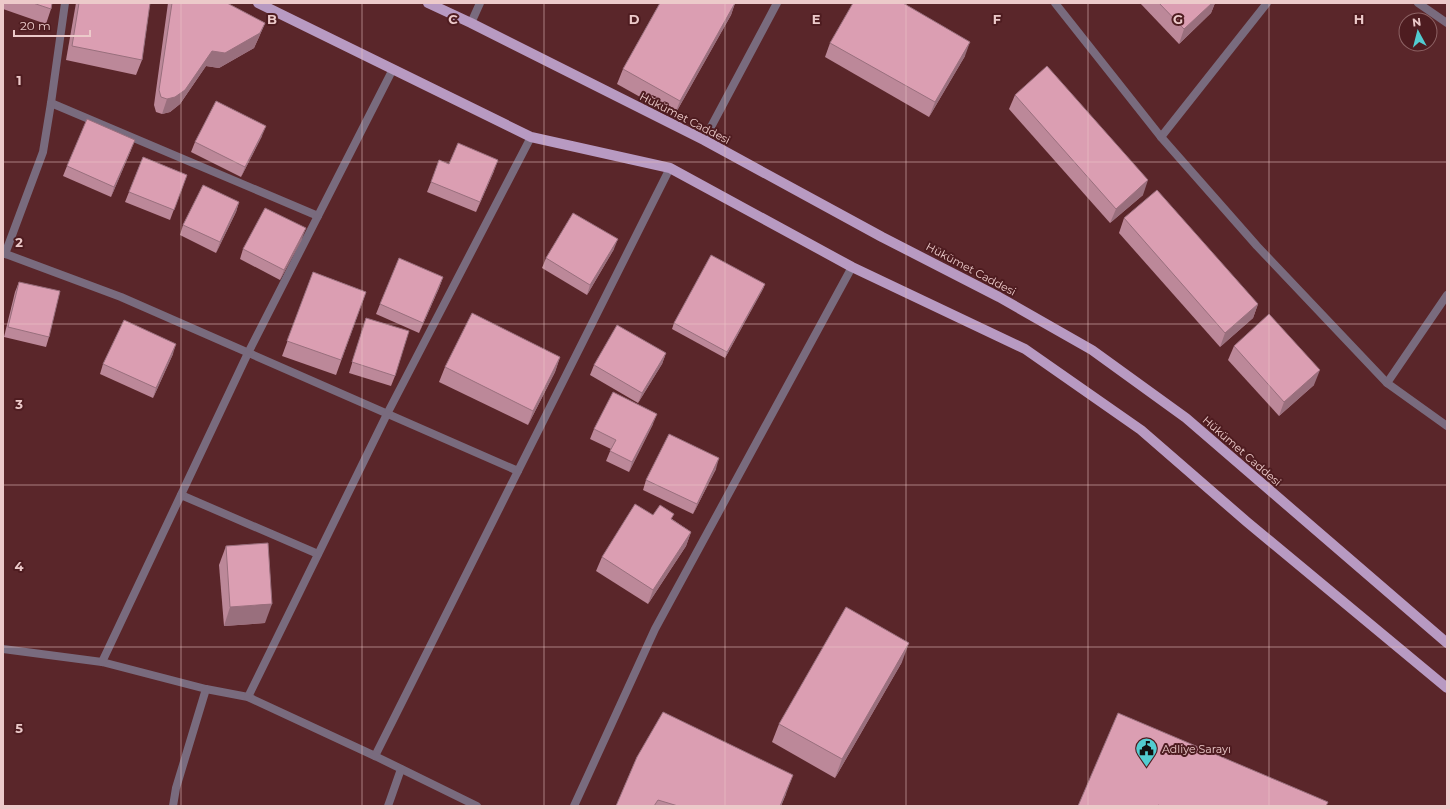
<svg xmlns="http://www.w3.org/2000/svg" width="1450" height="809" viewBox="0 0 1450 809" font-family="Montserrat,sans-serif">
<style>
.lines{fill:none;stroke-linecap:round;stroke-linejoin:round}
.minor{stroke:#796b7e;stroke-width:8}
.primary{stroke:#b89ac2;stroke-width:10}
.wall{fill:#bc8899}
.shaded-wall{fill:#996f7d}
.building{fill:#db9eb2;stroke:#996f7d}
.grid{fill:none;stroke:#eccaca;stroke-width:1;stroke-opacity:0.55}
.labels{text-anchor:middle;stroke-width:4;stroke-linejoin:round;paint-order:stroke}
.street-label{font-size:11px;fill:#eccaca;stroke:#4e1c20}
.poi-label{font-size:11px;fill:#eccaca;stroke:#4e1c20;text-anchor:start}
.grid-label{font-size:13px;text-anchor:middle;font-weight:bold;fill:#eccaca;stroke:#4e1c20;stroke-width:4;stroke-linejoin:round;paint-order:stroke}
</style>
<rect width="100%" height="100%" fill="#5a262a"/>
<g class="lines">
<g class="minor">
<polyline points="1055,3 1161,137 1257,246 1387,383"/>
<polyline points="1418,3 1447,23"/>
<polyline points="471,23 480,3"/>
<polyline points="51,103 318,216"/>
<polyline points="1161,137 1267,3"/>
<polyline points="704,140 777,3"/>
<polyline points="3,253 121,297 518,471 670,168"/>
<polyline points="5,254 43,152 51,103 65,3"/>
<polyline points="1447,295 1387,383 1447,426"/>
<polyline points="181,495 318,554"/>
<polyline points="3,649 102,662 206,689 248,697 375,756 518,471"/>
<polyline points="102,662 248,353 393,69"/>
<polyline points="248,697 387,414 531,137"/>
<polyline points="375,756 477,806"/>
<polyline points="173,806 176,788 206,689"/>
<polyline points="388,806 401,769"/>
<polyline points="574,806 655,629 852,267"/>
</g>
<g class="primary">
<polyline points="258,3 531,137 670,168 852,267 1025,349 1141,430 1247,522 1447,688"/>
<polyline points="428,3 471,23 704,140 882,237 999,297 1092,350 1186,418 1447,643"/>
</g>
</g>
<g class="wall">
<polygon points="3,3 52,3 51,9 46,24 3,9"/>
<polygon points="76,3 150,3 142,60 136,75 66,60"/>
<polygon points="168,3 227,3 265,23 259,37 254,48 219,68 206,66 180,104 170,112 162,114 156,112 154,105"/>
<polygon points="660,3 735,3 731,15 674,116 617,84 623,69"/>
<polygon points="1140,3 1215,3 1211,13 1179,44"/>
<polygon points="830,43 965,56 929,117 825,57"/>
<polygon points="1015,95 1143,195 1110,223 1009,109"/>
<polygon points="262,136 241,177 191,152 195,142"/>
<polygon points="131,150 111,197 63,176 67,166"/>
<polygon points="143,157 187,175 170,220 125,202"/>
<polygon points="449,164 494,171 476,212 427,192 431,182"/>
<polygon points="239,202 236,212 216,253 180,235 183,225"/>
<polygon points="1124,218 1258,304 1253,318 1220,347 1119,233"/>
<polygon points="302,239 280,280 240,259 243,249"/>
<polygon points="614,249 587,295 542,268 546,258"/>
<polygon points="313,272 366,292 336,375 282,356"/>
<polygon points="443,277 439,288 419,333 376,314 380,304"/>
<polygon points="19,282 49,337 46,347 4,337 15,292"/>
<polygon points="765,284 763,289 725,358 672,329 674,323"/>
<polygon points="366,318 395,376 391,386 349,373"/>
<polygon points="1234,346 1314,385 1279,416 1228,360"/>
<polygon points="666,353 662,364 638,403 590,375 594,365"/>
<polygon points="173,354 153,398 100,374 103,364"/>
<polygon points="560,357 555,372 528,425 439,382 445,367"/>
<polygon points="653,424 629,472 606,461 611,449 590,439 594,429"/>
<polygon points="716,469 693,514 643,490 646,480"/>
<polygon points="653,515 672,519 691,532 686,546 648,604 596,571 602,557"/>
<polygon points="226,546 265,623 224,626 219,565"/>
<polygon points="902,662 835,778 772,742 779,724"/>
<polygon points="637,757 786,794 781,806 616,806"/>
</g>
<g class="shaded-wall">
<polygon points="735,3 731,15 674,116 680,101"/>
<polygon points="1212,3 1215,3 1211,13 1179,44 1184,29"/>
<polygon points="265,23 259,37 254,48 219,68 206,66 180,104 170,112 162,114 167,99 212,51"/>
<polygon points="970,42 965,56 929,117 935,102"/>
<polygon points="266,126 262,136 241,177 245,167"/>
<polygon points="135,140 131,150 111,197 114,187"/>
<polygon points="498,160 494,171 476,212 480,202"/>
<polygon points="1148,180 1143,195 1110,223 1116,209"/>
<polygon points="239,202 236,212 216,253 220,242"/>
<polygon points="306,228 302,239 280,280 284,270"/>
<polygon points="618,239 614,249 587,295 590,285"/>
<polygon points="443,277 439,288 419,333 423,323"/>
<polygon points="765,284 763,289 725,358 727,352"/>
<polygon points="1258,304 1253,318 1220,347 1225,333"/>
<polygon points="176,344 173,354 153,398 156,388"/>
<polygon points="666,353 662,364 638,403 642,393"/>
<polygon points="560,357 555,372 528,425 533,411"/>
<polygon points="1320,370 1314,385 1279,416 1284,402"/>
<polygon points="657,414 653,424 629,472 632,462"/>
<polygon points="719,458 716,469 693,514 697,504"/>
<polygon points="691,532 686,546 648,604 653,590"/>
<polygon points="272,604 265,623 224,626 230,607"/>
<polygon points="909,643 902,662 835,778 842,759"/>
<polygon points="793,775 786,794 781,806 780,806"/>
</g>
<g class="building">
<polygon points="33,3 52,3 51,9"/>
<polygon points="79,3 150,3 142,60 72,46"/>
<polygon points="172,3 227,3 265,23 260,33 225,53 212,51 185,90 175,97 167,99 161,97 159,90"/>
<polygon points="660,3 735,3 680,101 623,69"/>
<polygon points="853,3 903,3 970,42 935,102 830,43"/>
<polygon points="1159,3 1212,3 1184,29"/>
<polygon points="1047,66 1148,180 1116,209 1015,95"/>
<polygon points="216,101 266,126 245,167 195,142"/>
<polygon points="87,119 135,140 114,187 67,166"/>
<polygon points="458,143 498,160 480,202 431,182 439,160 449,164"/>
<polygon points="143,157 187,175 174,210 129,192"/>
<polygon points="203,185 239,202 220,242 183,225"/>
<polygon points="1157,190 1258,304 1225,333 1124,218"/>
<polygon points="265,208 306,228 284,270 243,249"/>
<polygon points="573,213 618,239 590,285 546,258"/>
<polygon points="711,255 765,284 727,352 674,323"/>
<polygon points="399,258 443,277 423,323 380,304"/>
<polygon points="313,272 366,292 341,360 287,341"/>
<polygon points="19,282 60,291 49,337 8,327"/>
<polygon points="472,313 560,357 533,411 445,367"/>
<polygon points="1269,314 1320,370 1284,402 1234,346"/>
<polygon points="366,318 409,331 395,376 352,362"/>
<polygon points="124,320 176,344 156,388 103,364"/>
<polygon points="617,325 666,353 642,393 594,365"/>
<polygon points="613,392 657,414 632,462 610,451 616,440 594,429"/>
<polygon points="669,434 719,458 697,504 646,480"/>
<polygon points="635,504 653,515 660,505 674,514 671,519 691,532 653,590 602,557"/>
<polygon points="268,543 272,604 230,607 226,546"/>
<polygon points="846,607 909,643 842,759 779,724"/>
<polygon points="663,712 793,775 780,806 678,806 658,800 654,806 616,806 637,757"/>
<polygon points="1118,713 1328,802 1326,806 1160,806 1158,805 1158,806 1078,806"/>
</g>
<path class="grid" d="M181 3V806M362 3V806M544 3V806M725 3V806M906 3V806M1088 3V806M1269 3V806M3 162H1447M3 324H1447M3 485H1447M3 647H1447"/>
<defs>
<symbol id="civic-pin" viewBox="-11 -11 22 30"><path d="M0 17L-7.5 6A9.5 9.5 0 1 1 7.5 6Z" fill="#52ccd0" stroke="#4e1c20"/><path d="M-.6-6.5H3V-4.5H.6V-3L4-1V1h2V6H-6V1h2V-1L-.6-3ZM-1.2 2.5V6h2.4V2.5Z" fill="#111"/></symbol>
</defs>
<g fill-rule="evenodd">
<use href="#civic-pin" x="1134" y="736" width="25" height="34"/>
</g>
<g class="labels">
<g class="street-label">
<text transform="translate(685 118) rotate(27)" y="4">Hükümet Caddesi</text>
<text transform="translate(971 269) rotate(28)" y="4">Hükümet Caddesi</text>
<text transform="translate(1242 451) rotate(41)" y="4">Hükümet Caddesi</text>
</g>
<g class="poi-label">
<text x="1162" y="753">Adliye Sarayı</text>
</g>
</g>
<g class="grid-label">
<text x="272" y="24">B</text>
<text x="453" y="24">C</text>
<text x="634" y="24">D</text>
<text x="816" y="24">E</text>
<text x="997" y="24">F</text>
<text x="1178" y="24">G</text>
<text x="1359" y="24">H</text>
<text x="19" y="85">1</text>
<text x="19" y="247">2</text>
<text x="19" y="409">3</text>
<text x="19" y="571">4</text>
<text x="19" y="733">5</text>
</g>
<rect width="1450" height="809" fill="none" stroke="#eccaca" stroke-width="8"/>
<g transform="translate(1418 32) rotate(353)"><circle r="19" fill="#4e1c20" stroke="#8d6264"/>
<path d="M0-3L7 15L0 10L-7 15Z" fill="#52ccd0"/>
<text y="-6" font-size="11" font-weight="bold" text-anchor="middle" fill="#eccaca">N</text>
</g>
<path d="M14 30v6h76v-6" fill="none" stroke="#eccaca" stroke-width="2"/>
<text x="20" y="30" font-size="12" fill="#eccaca" stroke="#4e1c20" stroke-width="3" paint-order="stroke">20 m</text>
</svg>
